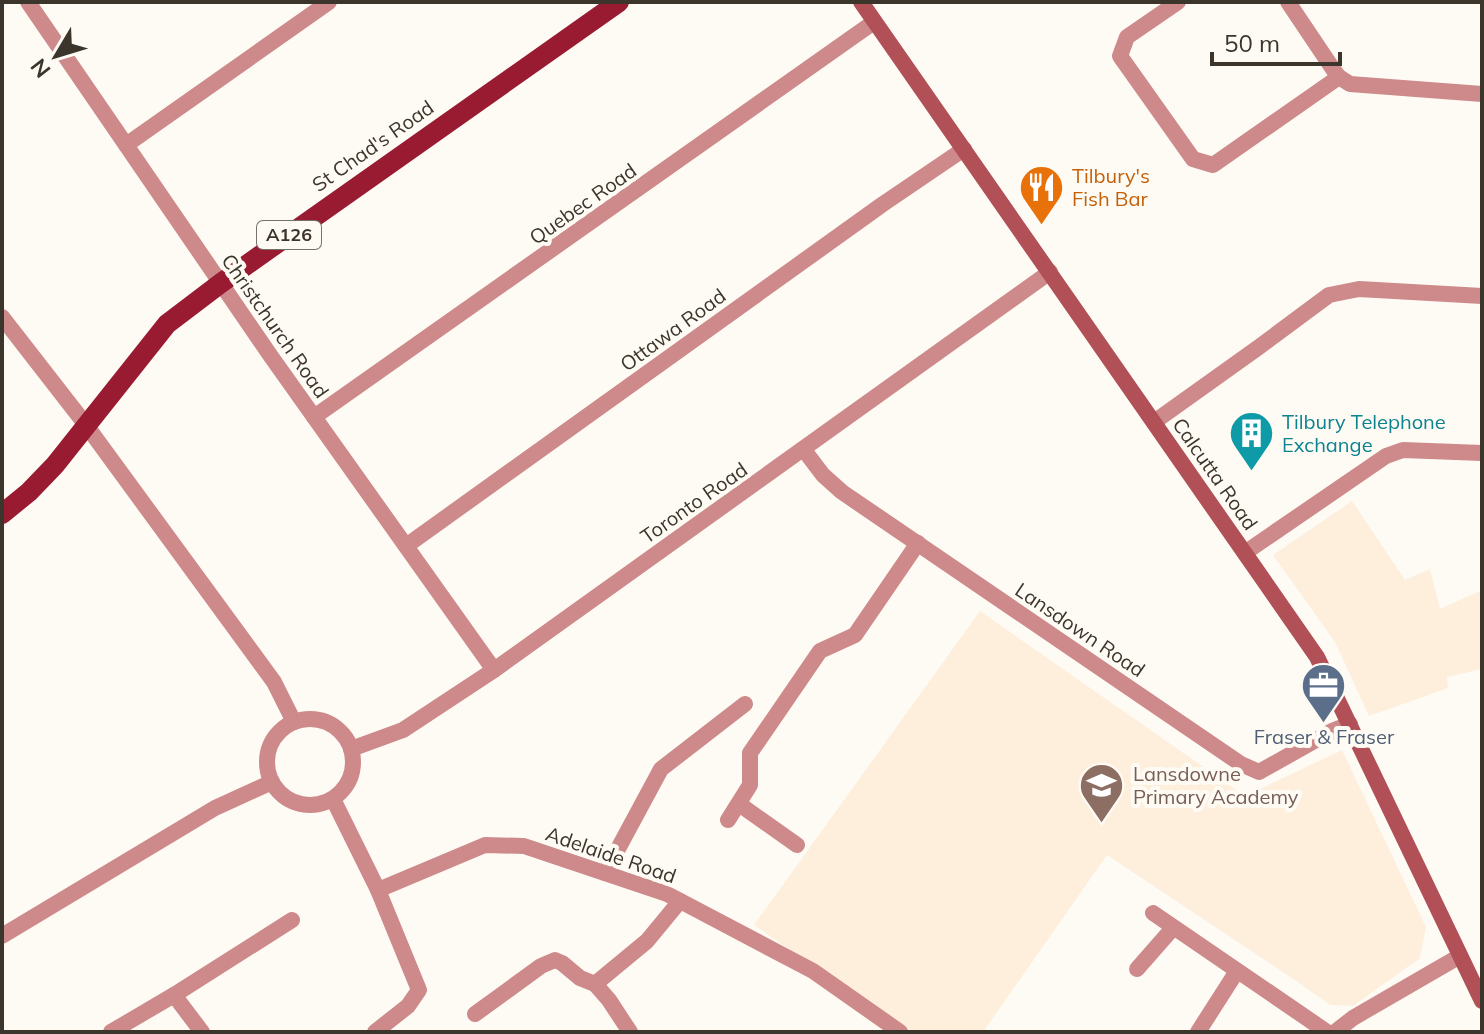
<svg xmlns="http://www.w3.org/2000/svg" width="1484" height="1034" viewBox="0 0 1484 1034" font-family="Mulish,sans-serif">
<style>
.education{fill:#feefdc}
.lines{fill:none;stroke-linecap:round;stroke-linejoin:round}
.street{stroke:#ce8a8b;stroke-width:16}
.secondary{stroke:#b15057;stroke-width:16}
.primary{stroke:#991b32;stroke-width:20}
.labels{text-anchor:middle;stroke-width:8;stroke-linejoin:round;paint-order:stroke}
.shield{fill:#fefbf5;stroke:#767068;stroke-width:2}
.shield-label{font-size:18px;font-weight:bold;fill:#3c352b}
.street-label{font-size:20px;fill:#3c352b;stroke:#fefbf5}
.food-label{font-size:20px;fill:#c56008;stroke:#fefbf5;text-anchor:start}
.culture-label{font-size:20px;fill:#0d838f;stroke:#fefbf5;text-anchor:start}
.service-label{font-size:20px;fill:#4e5e75;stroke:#fefbf5}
.education-label{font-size:20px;fill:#785e54;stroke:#fefbf5;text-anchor:start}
</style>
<rect width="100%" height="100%" fill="#fefbf5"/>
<g class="education">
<polygon points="1352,501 1405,580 1430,569 1440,609 1482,590 1482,669 1447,677 1448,688 1369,716 1335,642 1273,555"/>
<polygon points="980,611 1245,796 1342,750 1426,927 1420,958 1353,1006 1330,1005 1295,980 1107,855 983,1032 910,1032 754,925"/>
</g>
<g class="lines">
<g class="street">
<polyline points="28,2 270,355 494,670"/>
<polyline points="1178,2 1127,37 1120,56 1193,159 1213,165 1339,77"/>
<polyline points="1288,2 1335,72 1339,77 1350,84 1482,94"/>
<polyline points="126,145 329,2"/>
<polyline points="2,317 86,425 274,682 294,722"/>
<polyline points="314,417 874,22"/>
<polyline points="1154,422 1259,347 1329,295 1359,289 1482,296"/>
<polyline points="804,450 823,475 842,492 1241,764 1259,772 1332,731 1350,724"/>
<polyline points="406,546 883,204 964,149"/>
<polyline points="1246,552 1386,456 1403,450 1482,453"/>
<circle cx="310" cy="762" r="43"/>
<polyline points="351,749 403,730 494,670 1050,272"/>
<polyline points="333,799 378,890 419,990 408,1006 375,1032"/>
<polyline points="739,804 797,845"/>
<polyline points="728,820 750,785 750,753 820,651 855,635 918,543"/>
<polyline points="605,873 661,769 745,704"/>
<polyline points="378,890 485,845 524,846 667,894 813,971 900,1032"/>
<polyline points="1153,913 1327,1032"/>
<polyline points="2,936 215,808 272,782"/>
<polyline points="1137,969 1173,928"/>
<polyline points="595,984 647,941 680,901"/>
<polyline points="174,995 202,1032"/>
<polyline points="475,1014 541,966 555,960 562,963 580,978 595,984 609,1000 630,1032"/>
<polyline points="111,1032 174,995 292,920"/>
<polyline points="1198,1032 1237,971"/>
<polyline points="1335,1032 1353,1018 1460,956"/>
</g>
<polyline class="secondary" points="861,2 1317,657 1482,1001"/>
<polyline class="primary" points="2,514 29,492 55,465 167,324 221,283 619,2"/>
</g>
<defs>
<symbol id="restaurant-pin" viewBox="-11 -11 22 30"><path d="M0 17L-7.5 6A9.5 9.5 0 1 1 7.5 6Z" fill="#e8710a" stroke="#fefbf5"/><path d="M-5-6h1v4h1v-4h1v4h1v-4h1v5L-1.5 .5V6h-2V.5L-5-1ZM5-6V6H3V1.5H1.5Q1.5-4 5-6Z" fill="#fff"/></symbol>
<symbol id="building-pin" viewBox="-11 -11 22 30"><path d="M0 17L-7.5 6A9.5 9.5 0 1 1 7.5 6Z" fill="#0f9aa8" stroke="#fefbf5"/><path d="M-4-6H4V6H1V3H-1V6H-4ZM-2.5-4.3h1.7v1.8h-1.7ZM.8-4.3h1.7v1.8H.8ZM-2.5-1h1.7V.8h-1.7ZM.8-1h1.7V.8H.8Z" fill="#fff"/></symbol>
<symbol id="office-pin" viewBox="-11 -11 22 30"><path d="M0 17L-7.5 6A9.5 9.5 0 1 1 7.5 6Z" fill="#5c6f8a" stroke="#fefbf5"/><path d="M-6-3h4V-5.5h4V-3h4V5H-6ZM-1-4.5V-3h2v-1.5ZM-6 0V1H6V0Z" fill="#fff"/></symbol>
<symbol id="school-pin" viewBox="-11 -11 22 30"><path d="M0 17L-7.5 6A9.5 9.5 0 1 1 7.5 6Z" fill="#8d6e63" stroke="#fefbf5"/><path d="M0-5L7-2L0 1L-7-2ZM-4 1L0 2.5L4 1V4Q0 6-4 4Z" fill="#fff"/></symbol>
</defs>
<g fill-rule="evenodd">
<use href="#restaurant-pin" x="1016" y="162" width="51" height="69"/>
<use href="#building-pin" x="1226" y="408" width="51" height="69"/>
<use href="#office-pin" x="1298" y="660" width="51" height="69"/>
<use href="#school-pin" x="1076" y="760" width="51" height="69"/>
</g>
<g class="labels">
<rect class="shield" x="257" y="221" width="64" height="28" rx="6"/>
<g class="shield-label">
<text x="289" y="241">A126</text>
</g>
<g class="street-label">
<text transform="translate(373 146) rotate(-35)" y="7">St Chad's Road</text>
<text transform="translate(583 204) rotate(-35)" y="7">Quebec Road</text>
<text transform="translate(275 326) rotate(55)" y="7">Christchurch Road</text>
<text transform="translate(673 330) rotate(-36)" y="7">Ottawa Road</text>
<text transform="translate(1215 474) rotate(55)" y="7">Calcutta Road</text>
<text transform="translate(694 503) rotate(-35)" y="7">Toronto Road</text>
<text transform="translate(1080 630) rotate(34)" y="7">Lansdown Road</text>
<text transform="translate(611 855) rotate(19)" y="7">Adelaide Road</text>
</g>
<g class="food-label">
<text x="1072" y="183">Tilbury's<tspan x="1072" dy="23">Fish Bar</tspan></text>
</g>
<g class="culture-label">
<text x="1282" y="429">Tilbury Telephone<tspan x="1282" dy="23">Exchange</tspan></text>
</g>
<g class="service-label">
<text x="1324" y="744">Fraser &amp; Fraser</text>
</g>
<g class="education-label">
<text x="1133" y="781">Lansdowne<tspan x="1133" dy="23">Primary Academy</tspan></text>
</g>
</g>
<rect width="1484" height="1034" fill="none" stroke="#3c352b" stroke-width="8"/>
<g transform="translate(56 56) rotate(232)" stroke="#fefbf5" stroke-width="6" paint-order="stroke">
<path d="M0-6L14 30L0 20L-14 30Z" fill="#3c352b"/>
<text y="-12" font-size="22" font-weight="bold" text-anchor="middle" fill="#3c352b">N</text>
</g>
<path d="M1212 52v12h128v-12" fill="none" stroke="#3c352b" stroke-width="4"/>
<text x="1224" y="52" font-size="24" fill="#3c352b" stroke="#fefbf5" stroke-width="6" paint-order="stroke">50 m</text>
</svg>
